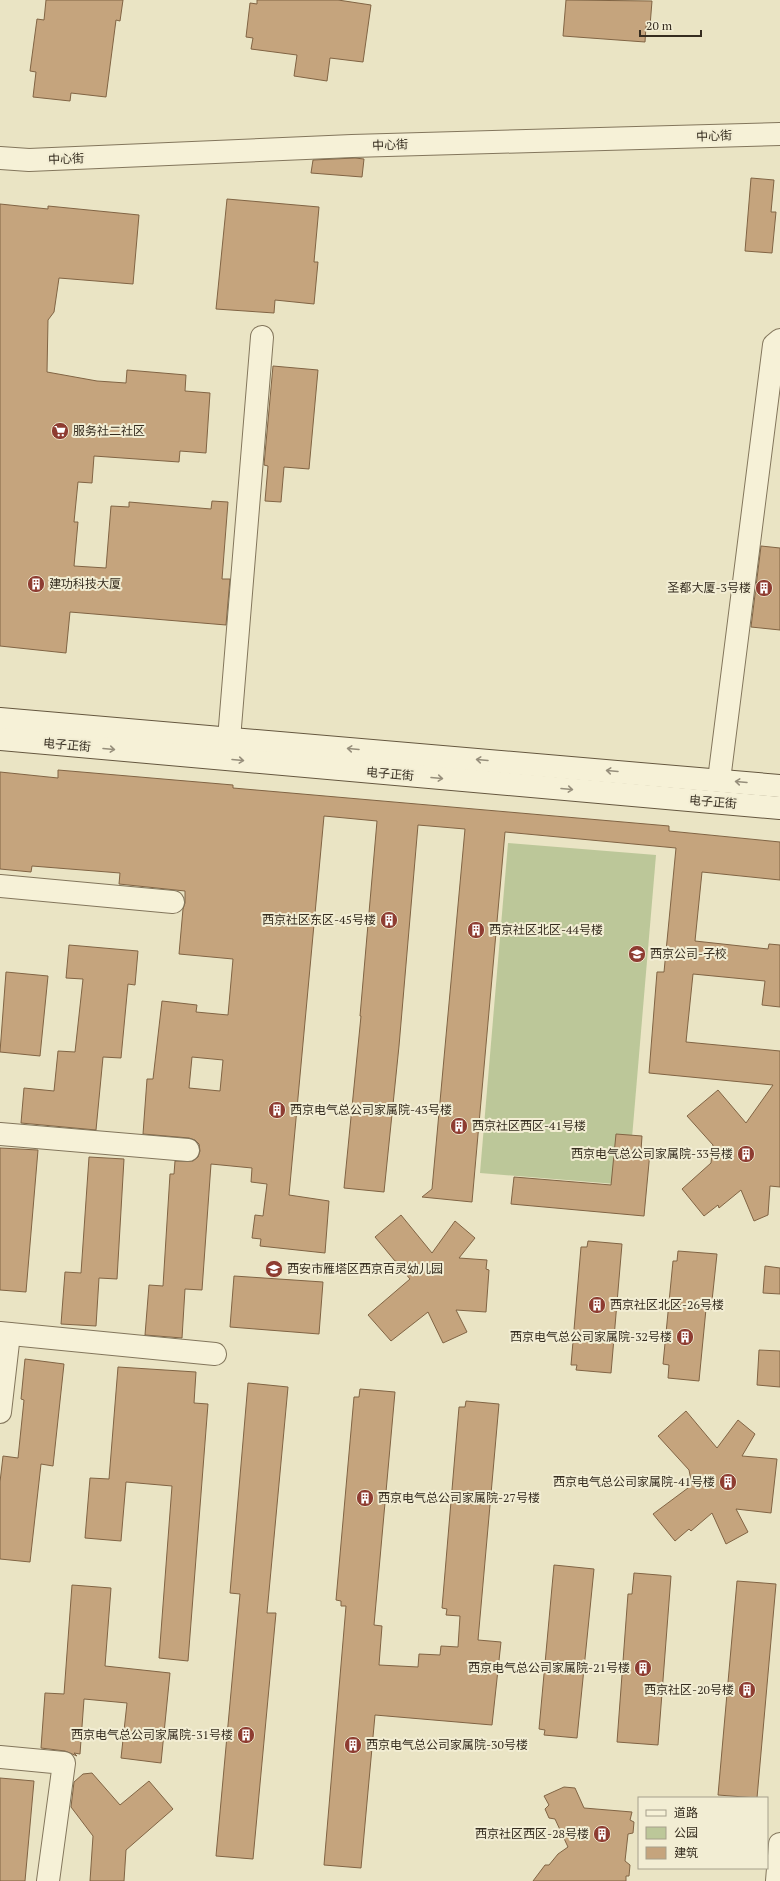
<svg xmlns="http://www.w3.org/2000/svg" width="780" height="1881" viewBox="0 0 780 1881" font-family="'PT Serif','Noto Sans SC',serif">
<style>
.green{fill:#bcc799}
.building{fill:#c5a47d;stroke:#816444;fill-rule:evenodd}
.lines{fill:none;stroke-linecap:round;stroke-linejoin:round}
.minor-casing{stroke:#83765c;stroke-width:24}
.tertiary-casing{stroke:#83765c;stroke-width:24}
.secondary-casing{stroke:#65573f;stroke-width:24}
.minor{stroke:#f6f1d7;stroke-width:22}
.tertiary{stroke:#f6f1d7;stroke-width:22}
.secondary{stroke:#f6f1d7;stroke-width:22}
.oneway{stroke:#968e7b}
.labels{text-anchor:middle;stroke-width:4;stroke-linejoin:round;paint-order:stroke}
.street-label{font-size:12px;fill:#352c1f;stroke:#f2edd3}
.poi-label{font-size:12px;fill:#352c1f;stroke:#f2edd3;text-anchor:start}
</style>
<rect width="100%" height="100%" fill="#eae4c4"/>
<polygon class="green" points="508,843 656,855 628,1185 480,1173"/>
<g class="building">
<polygon points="46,0 123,0 120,21 116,20 106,97 71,93 70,101 33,97 36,72 30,71 37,19 44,20"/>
<polygon points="257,0 338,0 371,5 363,62 330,58 327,81 294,76 297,55 251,49 253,38 246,37 250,3 257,4"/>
<polygon points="566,0 652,1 650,26 646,26 645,42 563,36"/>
<polygon points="355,158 364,159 362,177 311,173 313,160"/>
<polygon points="751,178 774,180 771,212 776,212 772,253 745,251"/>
<polygon points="227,199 319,207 314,262 318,262 314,304 275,300 274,313 216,309"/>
<polygon points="0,204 48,209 48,206 139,215 133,284 59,278 54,312 48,320 47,372 97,381 126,383 127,370 186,375 185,391 210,393 206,453 180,451 179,462 94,456 92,483 78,482 74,522 78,522 74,566 106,568 111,506 129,507 129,502 211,509 212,501 228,502 222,579 230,579 226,625 70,612 66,653 0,646"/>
<polygon points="273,366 318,370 309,469 284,467 281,502 265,501 268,466 264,465"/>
<polygon points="761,546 780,548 780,630 751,627"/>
<path d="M58 770 233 785V788L669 826V831L780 842V880L702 872 695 941 768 949 769 944 780 945V1007L762 1005 765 981 693 974 686 1042 780 1051V1187L770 1186 768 1215 754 1221 741 1190 719 1208 718 1205 704 1216 682 1189 711 1163 713 1145 687 1116 718 1090 746 1123 773 1085 649 1073 657 972H664L676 848 505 832 472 1202 422 1197 432 1189 465 829 418 825 399 1046 384 1192 344 1188 361 1016H360L377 821 324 816 289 1195 329 1201 325 1253 260 1246 261 1239 252 1238 255 1215 263 1216 267 1184 251 1182 252 1168 211 1164 202 1290 185 1289 182 1338 145 1335 149 1285 163 1286 170 1174H174L175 1161H193L198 1157 200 1151 199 1144 195 1140 189 1138 143 1134 147 1079H153L162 1001 197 1005 196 1012 228 1015 233 959 179 954 183 909 185 903V891L119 884 120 873 32 866 31 872 0 869V772L58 778ZM192 1057 223 1060 220 1091 189 1088Z"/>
<polygon points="69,945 138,951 135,985 128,984 121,1058 103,1057 96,1130 21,1123 24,1088 54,1091 58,1051 75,1052 83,979 66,978"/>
<polygon points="6,972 48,976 40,1056 0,1052"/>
<polygon points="616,1134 642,1136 641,1151 650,1152 644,1216 511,1204 514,1177 611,1185"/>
<polygon points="0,1148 38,1150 26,1292 0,1290"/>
<polygon points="89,1157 124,1159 117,1279 99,1278 96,1326 61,1324 65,1272 81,1273"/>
<polygon points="401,1215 432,1253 455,1221 475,1238 459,1258 487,1260 486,1269 489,1270 486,1312 456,1310 467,1332 443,1343 428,1312 391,1341 368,1315 410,1279 399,1266 399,1262 395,1261 375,1237"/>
<polygon points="588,1241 622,1244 611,1373 576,1370 577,1365 571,1365 581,1247 587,1247"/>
<polygon points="678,1251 717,1254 711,1310 706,1309 699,1381 668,1378 669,1365 663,1364 673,1261 677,1261"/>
<polygon points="765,1266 780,1268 780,1294 763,1293"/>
<polygon points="234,1276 323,1282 319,1334 230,1327"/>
<polygon points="759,1350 780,1351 780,1387 757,1385"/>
<polygon points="25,1359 64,1364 53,1466 41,1464 30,1562 0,1559 0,1482 3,1456 18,1458 24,1400 21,1399"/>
<polygon points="118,1367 196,1372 194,1403 208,1404 188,1661 159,1658 172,1486 126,1482 121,1541 85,1538 90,1478 109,1479"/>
<polygon points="248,1383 288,1387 267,1613 276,1613 253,1859 216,1856 240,1594 230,1593"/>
<polygon points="360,1389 395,1392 374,1625 382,1626 379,1665 418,1667 419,1654 440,1655 441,1646 458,1647 460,1616 446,1615 447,1609 442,1608 459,1407 465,1407 466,1401 499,1404 478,1640 501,1642 492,1725 375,1715 361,1868 324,1865 346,1606 341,1606 341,1601 336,1600 354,1397 359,1397"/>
<polygon points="686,1411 717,1448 738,1420 755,1434 742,1456 777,1459 771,1513 736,1509 748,1532 726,1544 712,1513 691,1531 689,1529 675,1541 653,1514 692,1485 689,1470 658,1436"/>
<polygon points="554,1565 594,1569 577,1738 544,1735 545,1730 539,1729"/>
<polygon points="634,1573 671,1576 658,1745 617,1742 628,1594 632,1594"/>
<polygon points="737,1581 776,1584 757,1798 718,1795"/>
<polygon points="72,1585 111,1588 105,1666 170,1673 161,1763 121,1758 127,1703 84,1699 80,1754 74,1753 77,1756 65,1751 41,1748 45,1693 64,1694"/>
<polygon points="92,1773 120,1805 149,1781 173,1809 126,1850 124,1881 90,1881 93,1836 71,1807 74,1782 83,1774"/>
<polygon points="0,1778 34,1781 25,1881 0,1881"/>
<polygon points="564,1787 575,1788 584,1808 632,1812 630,1820 634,1822 633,1833 628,1834 625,1861 630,1865 629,1876 626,1876 626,1881 533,1881 545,1865 549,1865 558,1854 568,1847 555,1819 549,1818 545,1809 549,1805 544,1796"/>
</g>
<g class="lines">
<defs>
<g id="minor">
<polyline points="229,739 262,337"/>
<polyline points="719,780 774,345 780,340"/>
<polyline points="0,886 173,902"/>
<polyline points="0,1134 188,1150"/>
<polyline points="0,1333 215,1354"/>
<polyline points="0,1412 9,1334"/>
<polyline points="0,1757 64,1763 48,1881"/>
</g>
<g id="tertiary">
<polyline points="0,158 29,160 352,146 780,134"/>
<polyline points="777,1881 780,1844"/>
</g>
<g id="secondary">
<polyline points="0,719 780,786"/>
<polyline points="0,739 780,808"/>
</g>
</defs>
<use href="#minor" class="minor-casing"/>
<use href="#tertiary" class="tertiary-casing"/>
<use href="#secondary" class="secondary-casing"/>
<use href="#minor" class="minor"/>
<use href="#tertiary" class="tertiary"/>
<use href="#secondary" class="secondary"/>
</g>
<defs><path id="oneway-shaft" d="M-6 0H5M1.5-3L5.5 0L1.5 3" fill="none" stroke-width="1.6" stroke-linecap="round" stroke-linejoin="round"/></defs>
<g class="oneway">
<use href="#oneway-shaft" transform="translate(109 749) rotate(5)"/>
<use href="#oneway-shaft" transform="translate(353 749) rotate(-175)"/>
<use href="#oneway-shaft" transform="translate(238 760) rotate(5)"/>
<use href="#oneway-shaft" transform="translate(482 760) rotate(-175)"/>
<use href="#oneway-shaft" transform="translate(612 771) rotate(-175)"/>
<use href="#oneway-shaft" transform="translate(437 778) rotate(5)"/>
<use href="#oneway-shaft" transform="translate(741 782) rotate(-175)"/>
<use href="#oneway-shaft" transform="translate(567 789) rotate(5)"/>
</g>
<defs>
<symbol id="supermarket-disc" viewBox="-11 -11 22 22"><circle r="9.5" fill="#8e3c31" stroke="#f2edd3"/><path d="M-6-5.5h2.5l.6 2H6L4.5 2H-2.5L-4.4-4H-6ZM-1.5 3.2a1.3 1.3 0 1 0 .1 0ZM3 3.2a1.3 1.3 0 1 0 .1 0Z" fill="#fff"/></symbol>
<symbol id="building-disc" viewBox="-11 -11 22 22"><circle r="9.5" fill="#8e3c31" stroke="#f2edd3"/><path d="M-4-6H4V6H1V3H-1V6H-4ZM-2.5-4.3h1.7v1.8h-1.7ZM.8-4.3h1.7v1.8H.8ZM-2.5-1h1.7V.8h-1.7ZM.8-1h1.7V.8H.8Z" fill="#fff"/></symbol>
<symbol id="school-disc" viewBox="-11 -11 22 22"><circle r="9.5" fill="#8e3c31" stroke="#f2edd3"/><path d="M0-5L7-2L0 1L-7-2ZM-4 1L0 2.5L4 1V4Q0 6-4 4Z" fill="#fff"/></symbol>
</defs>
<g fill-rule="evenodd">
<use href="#supermarket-disc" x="50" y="421" width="20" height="20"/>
<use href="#building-disc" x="26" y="574" width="20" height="20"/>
<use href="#building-disc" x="754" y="578" width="20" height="20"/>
<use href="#building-disc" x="379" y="910" width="20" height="20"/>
<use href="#building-disc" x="466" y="920" width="20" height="20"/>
<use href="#school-disc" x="627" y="944" width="20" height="20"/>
<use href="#building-disc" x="267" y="1100" width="20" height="20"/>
<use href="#building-disc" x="449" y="1116" width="20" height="20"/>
<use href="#building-disc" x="736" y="1144" width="20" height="20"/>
<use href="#school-disc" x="264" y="1259" width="20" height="20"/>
<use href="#building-disc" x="587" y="1295" width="20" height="20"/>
<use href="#building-disc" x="675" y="1327" width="20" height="20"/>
<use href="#building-disc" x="718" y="1472" width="20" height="20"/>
<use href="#building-disc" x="355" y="1488" width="20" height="20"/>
<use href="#building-disc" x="633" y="1658" width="20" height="20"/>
<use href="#building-disc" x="737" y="1680" width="20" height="20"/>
<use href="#building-disc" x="236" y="1725" width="20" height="20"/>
<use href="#building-disc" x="343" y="1735" width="20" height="20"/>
<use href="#building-disc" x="592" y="1824" width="20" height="20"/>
</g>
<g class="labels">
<g class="street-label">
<text transform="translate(714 136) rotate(-2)" y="4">中心街</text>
<text transform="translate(390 145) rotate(-2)" y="4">中心街</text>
<text transform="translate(66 159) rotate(-2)" y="4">中心街</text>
<text transform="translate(67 745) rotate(5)" y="4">电子正街</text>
<text transform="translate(390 774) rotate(5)" y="4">电子正街</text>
<text transform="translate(713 802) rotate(5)" y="4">电子正街</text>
</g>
<g class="poi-label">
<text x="73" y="435">服务社二社区</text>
<text x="49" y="588">建功科技大厦</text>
<text x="751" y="592" text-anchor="end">圣都大厦-3号楼</text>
<text x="376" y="924" text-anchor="end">西京社区东区-45号楼</text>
<text x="489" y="934">西京社区北区-44号楼</text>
<text x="650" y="958">西京公司-子校</text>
<text x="290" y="1114">西京电气总公司家属院-43号楼</text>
<text x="472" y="1130">西京社区西区-41号楼</text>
<text x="733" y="1158" text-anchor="end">西京电气总公司家属院-33号楼</text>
<text x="287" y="1273">西安市雁塔区西京百灵幼儿园</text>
<text x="610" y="1309">西京社区北区-26号楼</text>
<text x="672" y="1341" text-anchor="end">西京电气总公司家属院-32号楼</text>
<text x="715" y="1486" text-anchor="end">西京电气总公司家属院-41号楼</text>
<text x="378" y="1502">西京电气总公司家属院-27号楼</text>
<text x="630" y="1672" text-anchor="end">西京电气总公司家属院-21号楼</text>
<text x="734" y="1694" text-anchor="end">西京社区-20号楼</text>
<text x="233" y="1739" text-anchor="end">西京电气总公司家属院-31号楼</text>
<text x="366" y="1749">西京电气总公司家属院-30号楼</text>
<text x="589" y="1838" text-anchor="end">西京社区西区-28号楼</text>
</g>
</g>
<rect x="638" y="1797" width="130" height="72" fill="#f2edd3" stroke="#a6a08b"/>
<rect x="646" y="1810" width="20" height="6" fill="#f6f1d7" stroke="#a6a08b"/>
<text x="674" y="1817" font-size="12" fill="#352c1f">道路</text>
<rect x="646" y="1827" width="20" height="12" fill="#bcc799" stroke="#a6a08b"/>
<text x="674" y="1837" font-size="12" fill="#352c1f">公园</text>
<rect x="646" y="1847" width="20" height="12" fill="#c5a47d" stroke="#a6a08b"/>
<text x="674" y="1857" font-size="12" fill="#352c1f">建筑</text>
<path d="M640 30v6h61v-6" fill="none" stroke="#352c1f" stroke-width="2"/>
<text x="646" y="30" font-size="12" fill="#352c1f" stroke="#f2edd3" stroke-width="3" paint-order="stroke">20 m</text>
</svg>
